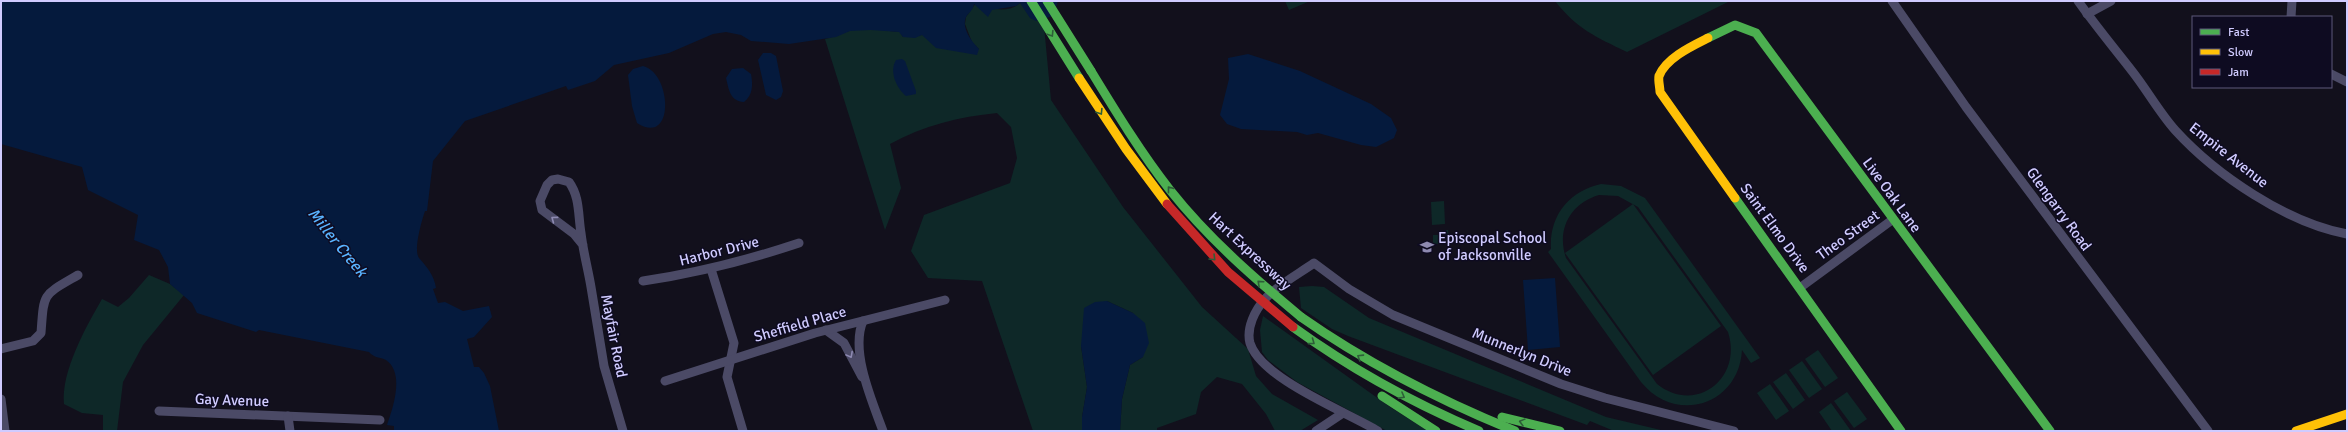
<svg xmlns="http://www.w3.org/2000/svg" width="2348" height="432" viewBox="0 0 2348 432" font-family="Signika,sans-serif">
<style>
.green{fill:#0e2828;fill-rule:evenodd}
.water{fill:#051a3d}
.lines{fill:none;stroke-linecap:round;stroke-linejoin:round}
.street{stroke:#4b4a66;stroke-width:9}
.fast{stroke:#4caf50;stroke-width:9}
.slow{stroke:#ffc107;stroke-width:9}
.fast-bridge{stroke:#4caf50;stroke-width:9}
.slow-bridge{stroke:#ffc107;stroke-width:9}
.jam-bridge{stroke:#c62828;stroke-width:9}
.oneway{stroke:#2d5d38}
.oneway2{stroke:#8e8ab2}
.labels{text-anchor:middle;stroke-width:3;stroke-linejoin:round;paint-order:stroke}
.street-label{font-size:15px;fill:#d0cbff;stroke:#0e0b21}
.poi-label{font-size:15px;fill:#d0cbff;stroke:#0e0b21;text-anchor:start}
.water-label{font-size:16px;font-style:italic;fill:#59b3ff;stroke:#0e0b21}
</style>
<rect width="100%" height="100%" fill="#12101c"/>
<g class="green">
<polygon points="1285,1 1310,1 1289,10"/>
<path d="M1555 1H1730L1627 52C1596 37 1577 29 1555 1Z"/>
<path d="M976 3C989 9 1008 14 1020 3L1044 26 1051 100 1123 207 1202 307 1248 349 1256 376 1272 394 1318 420 1300 431H1275L1266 414 1242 384 1217 377 1201 392 1196 414 1157 428V431H1120L1122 399 1130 365 1143 357 1133 313 1107 301 1081 346 1087 387 1082 417V431H1033L982 281 928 278 911 251 924 215 1010 183 1017 158 1011 127 997 113C959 117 924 125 890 144L901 188 885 230 825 39C834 37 840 33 849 31 864 26 884 31 900 32L903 37 922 35 979 49 972 42 965 24 966 17Z"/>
<path d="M1601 184 1621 186 1645 198 1760 358 1751 363 1742 350C1739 405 1676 425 1641 382L1548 252 1551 249C1549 216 1569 191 1601 184ZM1599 195 1618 196 1638 207 1728 332C1743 378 1696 415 1657 384L1566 258C1556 229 1571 203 1599 195Z"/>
<polygon points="1444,201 1445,224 1432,225 1431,202"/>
<polygon points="1633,204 1721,326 1653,375 1565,253"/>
<polygon points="1446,230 1448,230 1449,240 1452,241 1452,243 1433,244 1433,235 1440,235 1441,241 1447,241"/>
<path d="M149 275 170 284 184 295 143 345 123 382 117 431H103V415L82 413 64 404C61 371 86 327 102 299L118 307 129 298Z"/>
<polygon points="1312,286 1324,287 1369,318 1606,417 1665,431 1614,431 1590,421 1587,425 1348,336 1332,329 1301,308 1299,287"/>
<polygon points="1263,316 1390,407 1428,431 1387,431 1297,382 1268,360 1262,352 1260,330"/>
<polygon points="1818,350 1838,378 1825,387 1805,359"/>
<polygon points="1802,361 1822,389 1809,398 1789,370"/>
<polygon points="1786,373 1805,400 1793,409 1773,382"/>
<polygon points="1770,384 1789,411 1776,420 1757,393"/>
<polygon points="1847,392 1867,419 1854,428 1834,401"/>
<polygon points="1831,403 1851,431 1832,431 1819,412"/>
</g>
<g class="water">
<path d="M1 1H1058L1053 16 1036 21 1030 18 1020 3 1016 6 992 10 988 17 974 4C973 11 969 12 966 17 961 28 972 42 979 49L977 55 936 48 922 35 915 38 903 37 899 32 871 30 850 31 836 37 789 44 751 41 741 35 726 32 713 34 669 53 614 65 595 81 568 90 566 86 465 121 433 161 427 211H425C422 220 413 250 419 258 427 267 434 275 436 288L433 289 438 303 445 302 463 311 489 306 492 317 474 337 467 339 474 367H479L484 373 490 386 499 431H394V426L387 425C393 408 405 373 386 360 380 357 374 358 369 352L259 330 256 332 197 313 192 303 170 284 168 267 159 250 134 240 138 215 88 190 82 167 1 144Z"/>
<polygon points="763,53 771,53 776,56 783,91 781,97 776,100 766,95 758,60"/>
<polygon points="1248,54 1300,71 1371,104 1391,118 1397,130 1394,138 1376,147 1361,145 1318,133 1307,135 1297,132 1241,129 1227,124 1220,115 1229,79 1228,58"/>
<path d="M902 59 905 61 916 91V94L906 96C896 88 889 71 896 60Z"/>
<path d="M643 66C672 73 675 147 637 123L632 106 628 75 633 69Z"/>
<path d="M743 68 751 74C753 85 753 95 744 102 730 101 729 90 726 78L732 69Z"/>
<polygon points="1555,278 1560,347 1528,350 1523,280"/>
<polygon points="1107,301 1133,313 1145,323 1149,343 1143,357 1130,365 1122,399 1120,431 1082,431 1082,417 1087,387 1081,346 1084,308 1095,302"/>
</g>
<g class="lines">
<g class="street">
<polyline points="1892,1 1966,107 2208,431"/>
<path d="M2078 1C2095 25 2114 48 2132 71 2147 90 2159 112 2175 130 2216 175 2287 223 2347 234"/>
<polyline points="2087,14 2111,1"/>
<polyline points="2291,17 2292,1"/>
<polyline points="2331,74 2347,82"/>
<path d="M583 245 574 234 542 210 540 201 547 185 552 180 558 179 569 182C580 197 578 215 581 233 583 251 588 269 591 287L604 366 623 431"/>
<polyline points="711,269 734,343 727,377 743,431"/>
<path d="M643 281C697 273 748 260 799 243"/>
<polyline points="1801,287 1892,220"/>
<path d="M863 321C850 351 872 401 883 431"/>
<polyline points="826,330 844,343 862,377"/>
<path d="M1 349 33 341 41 333C44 292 42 296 78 275"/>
<polyline points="665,381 815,333 945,300"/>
<polyline points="1,399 5,431"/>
<polyline points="159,411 380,420"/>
<polyline points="288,416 290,431"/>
<polyline points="1316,431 1343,413"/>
<path d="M1378 431C1347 412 1261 379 1250 343 1246 328 1255 310 1265 299 1276 286 1300 273 1314 263L1349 289 1393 315 1561 384 1605 398 1734 431"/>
</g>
<g class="fast">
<polyline points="1031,1 1079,78"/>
<polyline points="1047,1 1091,71"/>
<polyline points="1708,38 1735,25 1756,33 2050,431"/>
<polyline points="1735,198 1901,431"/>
<path d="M1301 317C1368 364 1439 400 1515 431"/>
<path d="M1293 327C1351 369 1413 403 1479 431"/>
<polyline points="1382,396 1436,431"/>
<polyline points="1502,417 1560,431"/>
</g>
<g class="slow">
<path d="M1708 38C1692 46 1666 58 1659 76 1658 81 1660 87 1660 92L1735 198"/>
<polyline points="2296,431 2347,414"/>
</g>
<path class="fast-bridge" d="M1091 71C1116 112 1141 153 1170 190 1208 238 1254 278 1301 317"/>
<polyline class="slow-bridge" points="1079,78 1126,149 1167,204"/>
<polyline class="jam-bridge" points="1167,204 1228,272 1293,327"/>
</g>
<defs><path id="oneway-chevron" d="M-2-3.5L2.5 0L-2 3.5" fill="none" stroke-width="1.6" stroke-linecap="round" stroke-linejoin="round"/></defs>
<g class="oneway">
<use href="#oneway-chevron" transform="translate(1051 34) rotate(58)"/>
<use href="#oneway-chevron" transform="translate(1100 112) rotate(58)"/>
<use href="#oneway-chevron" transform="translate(1170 189) rotate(-128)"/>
<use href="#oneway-chevron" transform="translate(1213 258) rotate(45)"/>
<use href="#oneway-chevron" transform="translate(1260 283) rotate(-138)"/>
<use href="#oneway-chevron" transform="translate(1312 342) rotate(36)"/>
<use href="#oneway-chevron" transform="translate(1360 357) rotate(-148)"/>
<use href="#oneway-chevron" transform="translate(1402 396) rotate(29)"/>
<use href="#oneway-chevron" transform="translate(1522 422) rotate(-165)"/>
</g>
<g class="oneway2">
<use href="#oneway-chevron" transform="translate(554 219) rotate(-143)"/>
<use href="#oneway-chevron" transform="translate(850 355) rotate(62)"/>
</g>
<defs>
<symbol id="school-bare" viewBox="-9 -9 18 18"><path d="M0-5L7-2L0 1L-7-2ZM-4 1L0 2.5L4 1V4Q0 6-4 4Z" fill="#8e8ab0" stroke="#0e0b21" stroke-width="2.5" paint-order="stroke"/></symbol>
</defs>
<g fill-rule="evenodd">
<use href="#school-bare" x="1417" y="237" width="20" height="20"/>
</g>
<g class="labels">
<g class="street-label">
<text transform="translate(2229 155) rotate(38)" y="5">Empire Avenue</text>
<text transform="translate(1892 195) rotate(54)" y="5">Live Oak Lane</text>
<text transform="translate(2059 209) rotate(54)" y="5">Glengarry Road</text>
<text transform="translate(1775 228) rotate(54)" y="5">Saint Elmo Drive</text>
<text transform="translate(1848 235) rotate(-36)" y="5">Theo Street</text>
<text transform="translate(719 251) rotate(-14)" y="5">Harbor Drive</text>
<text transform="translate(1250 251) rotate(43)" y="5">Hart Expressway</text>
<text transform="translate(800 324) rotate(-16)" y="5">Sheffield Place</text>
<text transform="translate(614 336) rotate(79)" y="5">Mayfair Road</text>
<text transform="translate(1522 352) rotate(22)" y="5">Munnerlyn Drive</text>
<text transform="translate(232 400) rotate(2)" y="5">Gay Avenue</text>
</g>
<g class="poi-label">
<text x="1438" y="243">Episcopal School<tspan x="1438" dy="17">of Jacksonville</tspan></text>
</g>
<g class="water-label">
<text transform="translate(338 242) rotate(51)" y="6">Miller Creek</text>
</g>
</g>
<rect width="2348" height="432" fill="none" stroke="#d0cbff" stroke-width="4"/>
<rect x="2192" y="16" width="140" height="72" fill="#0e0b21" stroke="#5c587a"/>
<rect x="2200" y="29" width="20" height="6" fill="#4caf50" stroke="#5c587a"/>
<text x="2228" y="36" font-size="12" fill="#d0cbff">Fast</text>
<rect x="2200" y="49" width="20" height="6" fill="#ffc107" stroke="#5c587a"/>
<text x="2228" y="56" font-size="12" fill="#d0cbff">Slow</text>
<rect x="2200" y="69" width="20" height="6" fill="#c62828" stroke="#5c587a"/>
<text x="2228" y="76" font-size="12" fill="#d0cbff">Jam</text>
</svg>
